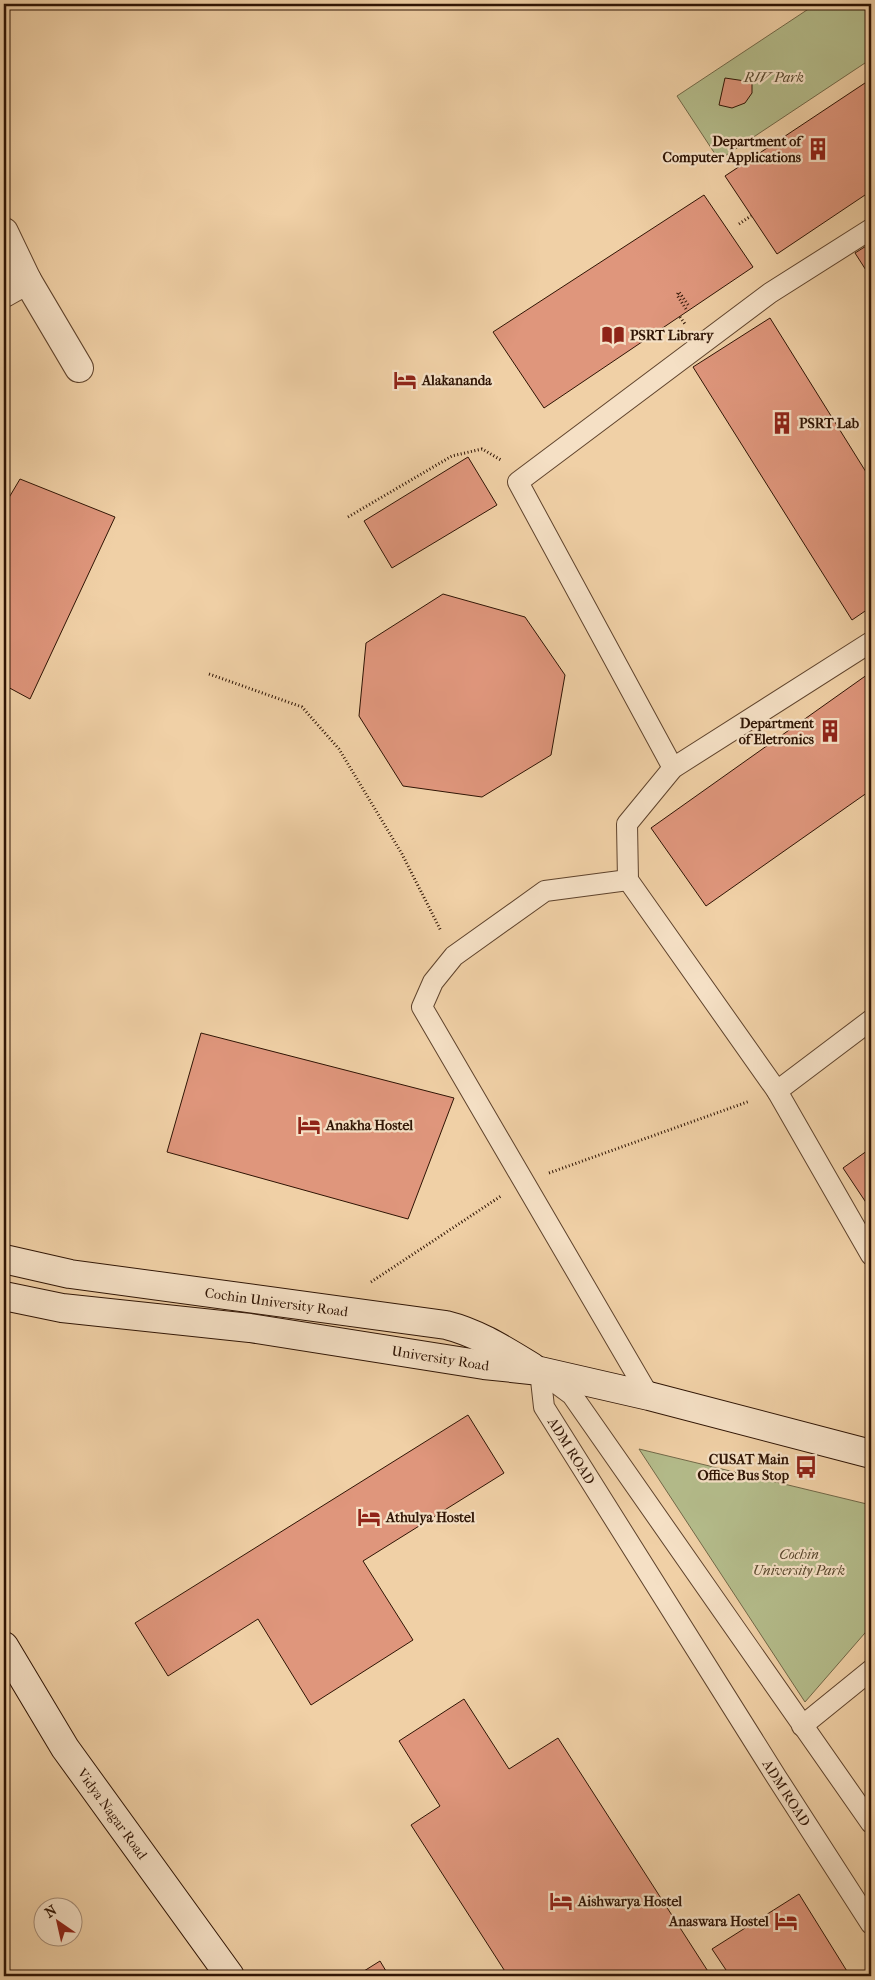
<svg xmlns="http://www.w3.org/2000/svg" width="875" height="1980" viewBox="0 0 875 1980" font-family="'IM FELL French Canon',serif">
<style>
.green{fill:#b4bc8b;stroke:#726848}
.building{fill:#df967c;stroke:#2f1404}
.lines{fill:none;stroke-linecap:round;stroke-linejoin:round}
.lane-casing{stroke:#5f432c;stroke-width:22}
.street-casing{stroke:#5f432c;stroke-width:30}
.secondary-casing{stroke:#2f1404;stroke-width:30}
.path{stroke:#2f1404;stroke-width:3;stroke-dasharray:1 2.5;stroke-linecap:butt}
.lane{stroke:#f5e0c5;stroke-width:20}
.street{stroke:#f5e0c5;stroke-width:28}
.secondary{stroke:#f5e0c5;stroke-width:28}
.labels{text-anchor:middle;stroke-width:4.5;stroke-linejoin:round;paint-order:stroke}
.park-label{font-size:14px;font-style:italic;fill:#57462c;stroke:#f5e0c5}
.poi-label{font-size:14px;font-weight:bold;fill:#2f1404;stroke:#f5e0c5;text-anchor:start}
.street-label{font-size:14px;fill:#2f1404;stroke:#f5e0c5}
</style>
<rect width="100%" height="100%" fill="#f0d0a6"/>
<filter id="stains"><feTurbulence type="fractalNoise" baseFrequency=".004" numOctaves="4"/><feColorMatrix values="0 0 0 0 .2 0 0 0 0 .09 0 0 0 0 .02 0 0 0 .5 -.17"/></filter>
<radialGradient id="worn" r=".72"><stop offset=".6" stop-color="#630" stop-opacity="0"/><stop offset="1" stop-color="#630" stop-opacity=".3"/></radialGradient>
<g class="green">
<polygon points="816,4 871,4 871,59 719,160 677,96"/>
<polygon points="639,1449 871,1505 871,1626 805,1702"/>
</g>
<g class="building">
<polygon points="725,78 752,82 752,93 745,103 732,108 719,105"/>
<polygon points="871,79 871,191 777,254 725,176"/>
<polygon points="704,195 753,267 544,408 493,332"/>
<polygon points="871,243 871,278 855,253"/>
<polygon points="770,318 871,480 871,607 852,620 693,367"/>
<polygon points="468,457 497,505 392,568 364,521"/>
<polygon points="20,479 115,517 30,699 4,685 4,506"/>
<polygon points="443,594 525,617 565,675 551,755 482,797 403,786 359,716 366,643"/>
<polygon points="871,672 871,790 706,906 651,828"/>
<polygon points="201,1033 454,1098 408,1219 167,1152"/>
<polygon points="871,1148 871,1210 843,1168"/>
<polygon points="468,1415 504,1473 363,1561 413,1640 311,1705 258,1619 168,1676 135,1623"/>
<polygon points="464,1699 509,1769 558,1738 711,1976 508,1976 411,1825 440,1806 399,1741"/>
<polygon points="799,1894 850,1976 730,1976 712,1949"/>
<polygon points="380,1961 389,1976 356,1976"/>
</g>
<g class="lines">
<defs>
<g id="lane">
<polyline points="871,642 673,768 627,824 628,880 777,1091 871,1255"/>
<polyline points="673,768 518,482 770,293 871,229"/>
<polyline points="628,880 545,891 454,956 433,982 422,1007 649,1396"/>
<polyline points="777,1091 871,1020"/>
<path id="s1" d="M540 1371 544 1407 777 1778 871 1924"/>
<polyline points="545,1375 572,1395 871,1823"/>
<polyline points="802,1726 871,1670"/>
</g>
<g id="street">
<polyline points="4,232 27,280 79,368"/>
<polyline points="4,293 27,280"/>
</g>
<g id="secondary">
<path id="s2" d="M4 1259 70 1274 446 1325C478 1333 504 1350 532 1367"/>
<path id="s3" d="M4 1296 62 1308 250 1328 484 1365 540 1371 649 1396 871 1454"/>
<path id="s4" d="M4 1646 65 1748 230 1976"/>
</g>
</defs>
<use href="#lane" class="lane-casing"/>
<use href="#street" class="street-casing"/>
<use href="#secondary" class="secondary-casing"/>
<g class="path">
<polyline points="739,224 751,216"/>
<polyline points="686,309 677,295 679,292 689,306"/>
<polyline points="680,317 685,324"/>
<polyline points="348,517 452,456 482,449 501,460"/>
<polyline points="209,674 302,707 339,749 402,854 441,931"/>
<polyline points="549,1173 750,1101"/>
<polyline points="371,1282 501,1196"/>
</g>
<use href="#lane" class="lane"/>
<use href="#street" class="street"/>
<use href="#secondary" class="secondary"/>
</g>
<defs>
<symbol id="building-bare" viewBox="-9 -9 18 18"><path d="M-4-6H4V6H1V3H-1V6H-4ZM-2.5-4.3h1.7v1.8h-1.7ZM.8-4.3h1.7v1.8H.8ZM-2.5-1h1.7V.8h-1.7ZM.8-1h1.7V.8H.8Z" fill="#8f2418" stroke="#f5e0c5" stroke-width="2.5" paint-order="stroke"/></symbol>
<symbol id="library-bare" viewBox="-9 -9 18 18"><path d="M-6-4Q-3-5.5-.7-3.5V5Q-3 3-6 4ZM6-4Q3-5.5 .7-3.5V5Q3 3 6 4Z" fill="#8f2418" stroke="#f5e0c5" stroke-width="2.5" paint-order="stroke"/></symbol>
<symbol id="hotel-bare" viewBox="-9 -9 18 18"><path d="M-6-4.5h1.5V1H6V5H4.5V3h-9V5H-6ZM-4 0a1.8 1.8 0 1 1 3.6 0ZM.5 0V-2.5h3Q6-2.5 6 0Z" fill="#8f2418" stroke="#f5e0c5" stroke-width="2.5" paint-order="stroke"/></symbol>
<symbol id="bus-bare" viewBox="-9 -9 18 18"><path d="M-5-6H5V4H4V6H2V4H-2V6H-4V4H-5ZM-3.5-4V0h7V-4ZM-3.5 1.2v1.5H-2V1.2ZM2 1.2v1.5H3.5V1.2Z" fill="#8f2418" stroke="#f5e0c5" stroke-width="2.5" paint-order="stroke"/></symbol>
</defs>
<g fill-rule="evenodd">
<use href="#building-bare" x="802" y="133" width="32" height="32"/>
<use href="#library-bare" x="597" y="319" width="32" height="32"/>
<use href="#hotel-bare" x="389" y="364" width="32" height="32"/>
<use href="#building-bare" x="766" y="407" width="32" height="32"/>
<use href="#building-bare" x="814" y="715" width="32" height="32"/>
<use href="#hotel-bare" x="293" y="1109" width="32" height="32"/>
<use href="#bus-bare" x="790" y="1451" width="32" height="32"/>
<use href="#hotel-bare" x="353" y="1501" width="32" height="32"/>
<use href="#hotel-bare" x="545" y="1885" width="32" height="32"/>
<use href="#hotel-bare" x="770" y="1905" width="32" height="32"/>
</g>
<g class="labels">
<g class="park-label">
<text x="774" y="82">RW Park</text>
<text x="799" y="1559">Cochin<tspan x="799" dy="16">University Park</tspan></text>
</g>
<g class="poi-label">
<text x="801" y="146" text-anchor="end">Department of<tspan x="801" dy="16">Computer Applications</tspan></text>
<text x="630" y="340">PSRT Library</text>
<text x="422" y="385">Alakananda</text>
<text x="799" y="428">PSRT Lab</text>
<text x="814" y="728" text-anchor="end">Department<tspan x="814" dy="16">of Eletronics</tspan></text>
<text x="326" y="1130">Anakha Hostel</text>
<text x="789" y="1464" text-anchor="end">CUSAT Main<tspan x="789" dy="16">Office Bus Stop</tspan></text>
<text x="386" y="1522">Athulya Hostel</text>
<text x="578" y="1906">Aishwarya Hostel</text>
<text x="769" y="1926" text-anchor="end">Anaswara Hostel</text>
</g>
<g class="street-label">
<text dy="5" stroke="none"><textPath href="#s2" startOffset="276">Cochin University Road</textPath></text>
<text dy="5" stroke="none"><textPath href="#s3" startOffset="441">University Road</textPath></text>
<text dy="5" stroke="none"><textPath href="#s1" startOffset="88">ADM ROAD</textPath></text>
<text dy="5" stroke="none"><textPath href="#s1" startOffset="492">ADM ROAD</textPath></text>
<text dy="5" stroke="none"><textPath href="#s4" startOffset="200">Vidya Nagar Road</textPath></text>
</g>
</g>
<rect width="875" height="1980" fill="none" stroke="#f0d0a6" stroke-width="20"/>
<rect x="5" y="5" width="865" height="1970" fill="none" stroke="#2f1404" stroke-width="2.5"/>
<rect x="10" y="10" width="855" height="1960" fill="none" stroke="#2f1404"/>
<g transform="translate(58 1922) rotate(326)"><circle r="24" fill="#f5e0c5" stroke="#a68e78"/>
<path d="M0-4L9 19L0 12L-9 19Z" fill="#8f2418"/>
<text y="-8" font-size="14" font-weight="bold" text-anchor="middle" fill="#2f1404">N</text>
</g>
<rect width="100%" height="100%" filter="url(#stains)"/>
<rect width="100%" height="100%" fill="url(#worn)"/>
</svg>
